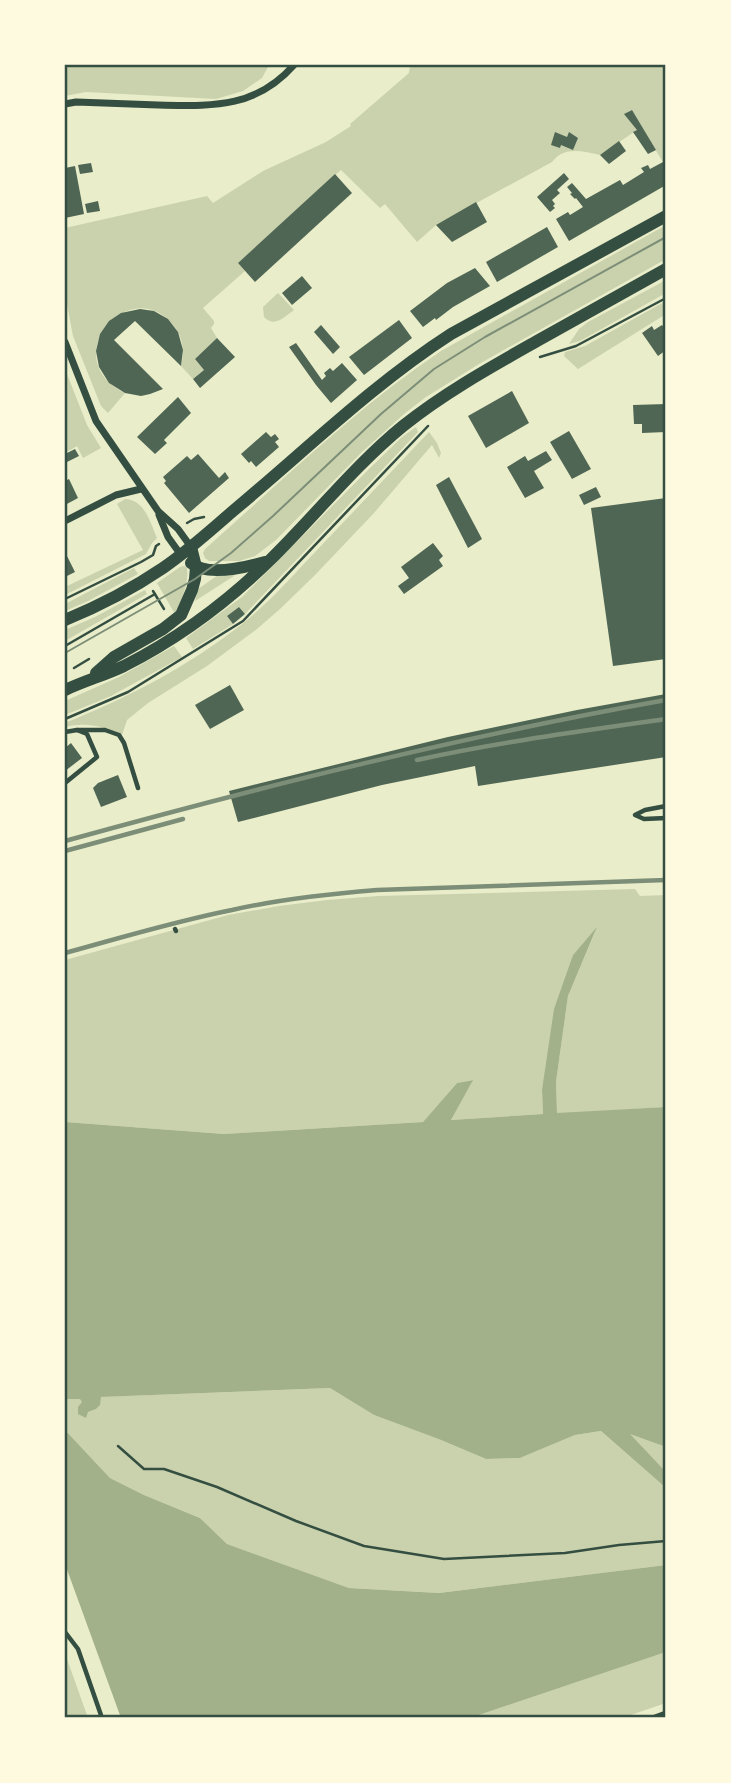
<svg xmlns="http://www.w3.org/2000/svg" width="731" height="1783" viewBox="0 0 731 1783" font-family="'PT Sans',sans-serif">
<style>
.green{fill:#cad2ad}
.water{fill:#a3b18a}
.building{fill:#4f6655}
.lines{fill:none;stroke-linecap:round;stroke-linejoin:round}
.path{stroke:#344e41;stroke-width:2.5}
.service{stroke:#344e41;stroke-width:4.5}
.minor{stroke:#344e41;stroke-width:7}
.secondary{stroke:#344e41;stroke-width:12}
.tram{stroke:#7c8e77;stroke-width:2}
.rail{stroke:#7c8e77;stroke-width:4.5}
.neatline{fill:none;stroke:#344e41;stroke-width:2.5}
</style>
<rect width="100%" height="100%" fill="#e9edc9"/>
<g class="green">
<polygon points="65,65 269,65 262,78 243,91 216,99 86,92 65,96"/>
<path d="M410 65H666V167L631 110 625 114 637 130 600 155C582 151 564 146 552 162L436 225 417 242 385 204 380 208 341 170 238 263 245 271 203 308 214 321V324L211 328 217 338 195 359 204 370 193 379 181 366C185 351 183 337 173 325 131 272 54 358 125 393L108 413 101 406 73 336 65 294V228L207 196 213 203 263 171 326 142 351 126 350 124 409 73Z"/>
<path d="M666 225V259L479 364 426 397 404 414 362 452 276 540 255 556 239 561H209L205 558 203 553 205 549C282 481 356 408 441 351Z"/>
<polygon points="666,280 666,293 580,341 569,344 579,329 588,322"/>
<path d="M278 293 294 310C284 317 275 328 264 317L263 307Z"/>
<polygon points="666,301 666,314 578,369 564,356 565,352 585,346"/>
<polygon points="65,369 87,425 101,448 83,458 77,446 65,453"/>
<polygon points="416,427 418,432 245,614 239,607 227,616 233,624 193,649 186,638 242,597 368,470 402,437"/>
<path d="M429 432 437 443 441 453 439 458 432 445 374 513 315 575 280 609 257 629 207 666 148 703 127 720 122 735C102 726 86 722 65 727V723C127 698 189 666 242 624 270 602 294 574 318 549 355 510 392 471 429 432Z"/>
<path d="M125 499C145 500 150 522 157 538L152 543 146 554 65 595V587L143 550 117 504Z"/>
<path d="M184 566 187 568C189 583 181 601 175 614L157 583 180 567Z"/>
<polygon points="134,568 138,574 88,601 65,611 65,604"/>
<polygon points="221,573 234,574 234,576 195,601 198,589"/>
<polygon points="145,590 147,594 65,641 65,630 95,617"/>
<polygon points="174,646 182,657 111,696 65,715 65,701 119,677"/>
<polygon points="635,889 640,896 666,895 666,1107 557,1114 556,1082 568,996 596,930 573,955 542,1090 543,1114 451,1120 472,1080 457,1083 423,1122 224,1134 65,1122 65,960 228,915 279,906 327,900 378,896"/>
<polygon points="330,1388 374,1415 441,1440 486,1459 520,1458 575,1435 601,1431 666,1488 666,1565 439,1593 349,1588 227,1544 200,1518 144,1495 110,1478 65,1430 65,1399 80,1398 88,1412 96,1409 100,1397"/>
<polygon points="628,1433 666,1447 666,1472 665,1471"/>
<polygon points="666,1652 666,1703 622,1718 470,1718"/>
<polygon points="65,1659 67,1659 88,1718 65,1718"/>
</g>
<g class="water">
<polygon points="597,927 568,996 556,1082 557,1113 666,1107 666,1447 630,1434 666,1472 666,1488 601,1431 575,1435 520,1458 486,1459 441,1440 374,1415 330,1388 101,1397 100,1405 96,1409 88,1412 86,1418 78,1414 78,1407 82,1402 80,1399 65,1399 65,1122 224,1134 423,1122 457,1083 473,1080 451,1120 543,1114 542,1090 554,1009 573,955"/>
<polygon points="65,1430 110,1478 144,1495 200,1518 227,1544 349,1588 439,1593 666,1565 666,1652 470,1718 121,1718 65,1564"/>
</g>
<g class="building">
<polygon points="632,110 656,150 648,154 633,132 637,130 624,114"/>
<polygon points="555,132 567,137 569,132 578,138 573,150 561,145 560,148 551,145"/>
<polygon points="619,141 626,151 609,164 600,155"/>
<polygon points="663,162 666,167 666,185 569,241 556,219 568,212 570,215 583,207 576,198 575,199 570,194 572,193 567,187 572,183 586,199 620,180 623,185 644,172 641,168 648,165 650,169"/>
<polygon points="91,163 93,172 80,174 78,165"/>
<polygon points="75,166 84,214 65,218 65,168"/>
<polygon points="564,173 569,179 557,190 560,193 552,200 555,204 553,206 555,208 550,212 537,197"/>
<polygon points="335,174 352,193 255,282 238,263"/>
<polygon points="98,201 100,211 87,213 85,204"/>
<polygon points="476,202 487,222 452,242 436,225"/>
<polygon points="547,227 558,247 497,282 486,262"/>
<polygon points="475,268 490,286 453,307 436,320 435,318 423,327 410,311 447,283"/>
<polygon points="302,276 312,288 292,305 282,293"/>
<polygon points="140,309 154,311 168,319 178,332 183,350 181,366 135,321 114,340 163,389 150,394 141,396 125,393 109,383 99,367 96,351 100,334 109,321 121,313"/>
<polygon points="399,320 412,338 364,375 349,357"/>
<polygon points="321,325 340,347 333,354 314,332"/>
<polygon points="662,325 665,329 666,328 666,350 658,356 642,333 652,326 654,330"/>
<polygon points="217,338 235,357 200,388 193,379 204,370 195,359"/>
<polygon points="296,343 322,380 326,376 324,373 330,368 333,371 342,363 357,380 331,403 316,385 289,347"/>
<polygon points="512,391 529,423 486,448 468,416"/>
<polygon points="178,397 191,413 164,440 167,443 155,454 137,437"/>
<polygon points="666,404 666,432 642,433 642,424 634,424 633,405"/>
<polygon points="569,431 591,469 572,479 550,442"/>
<polygon points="266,432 271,437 275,434 279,439 275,442 279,447 256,467 251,461 249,463 241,454"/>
<polygon points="75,449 79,456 67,462 65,454"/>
<polygon points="546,451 552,460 534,471 544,488 525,498 507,467 525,456 528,461"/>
<polygon points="198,454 219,478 225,472 229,478 189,513 164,483 166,481 163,477 187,456 191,460"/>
<polygon points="449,477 482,539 468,548 436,485"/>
<polygon points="69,479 78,498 65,505 65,481"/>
<polygon points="596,487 601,497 584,505 579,495"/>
<polygon points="666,498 666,659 613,666 591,508"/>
<polygon points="433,543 443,556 439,560 443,566 404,594 398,586 409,578 401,567"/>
<polygon points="65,552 75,572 65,577"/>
<polygon points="239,607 245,614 233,624 227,616"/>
<polygon points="230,685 244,710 210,729 195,705"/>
<polygon points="666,694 666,757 478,786 475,766 382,785 238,822 229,791 448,737 577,710"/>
<polygon points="71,743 82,758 65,771 65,748"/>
<polygon points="118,775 127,797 101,807 93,788 98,783"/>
</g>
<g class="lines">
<g class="path">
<polyline points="540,357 576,346 666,298"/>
<polyline points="187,523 194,519 204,517"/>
<polyline points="153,591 164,609"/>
<polyline points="65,599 141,562 153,555 156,546 159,544"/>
<polyline points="65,646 155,594"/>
<polyline points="74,668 89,659"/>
<polyline points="65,719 128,692 243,621 428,426"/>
<polyline points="118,1446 144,1469 164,1469 217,1487 296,1521 364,1546 444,1559 565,1553 619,1545 666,1541"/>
</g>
<g class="service">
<polyline points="77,730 105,730 119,735 124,743 138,788"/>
<polyline points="65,732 77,730 87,734 97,757 65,783"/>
<polyline points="666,806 645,810 635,815 644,819 666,818"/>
<polyline points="175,929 176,931"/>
<polyline points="65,1632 78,1649 102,1718"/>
</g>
<g class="minor">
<path d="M65 104 76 102C103 103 131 104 158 105 212 106 255 109 294 65"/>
<polyline points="65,342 96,421 158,511 178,529 191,547"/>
<polyline points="159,515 168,537 181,555"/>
<polyline points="65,521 116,495 141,489"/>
<polyline points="655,1718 666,1714"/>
</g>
<g class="secondary">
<path d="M191 563C207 577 247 567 265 562"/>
<path d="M65 620C99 606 132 589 163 568 188 551 210 531 233 511 305 451 372 385 451 334L666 216"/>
<polyline points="96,673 114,657 163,629 181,615 192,590 195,579 196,567 191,547"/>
<path d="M65 690C84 681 105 675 124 666 177 639 226 603 269 561 314 517 354 466 403 426 444 393 491 367 537 341 580 317 623 293 666 269"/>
</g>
<polyline class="tram" points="65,653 195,579 231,553 273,516 381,414 434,369 485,337 666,237"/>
<g class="rail">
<path d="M417 760C499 742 583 731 666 719"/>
<path d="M65 841C264 786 463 736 666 700"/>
<polyline points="65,851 183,819"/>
<path d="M65 953C120 938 176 921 232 910 280 899 328 894 377 890L666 880"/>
</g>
</g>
<rect width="731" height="1783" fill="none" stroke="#fefae0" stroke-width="133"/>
<rect x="66" y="66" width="598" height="1650" class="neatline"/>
</svg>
